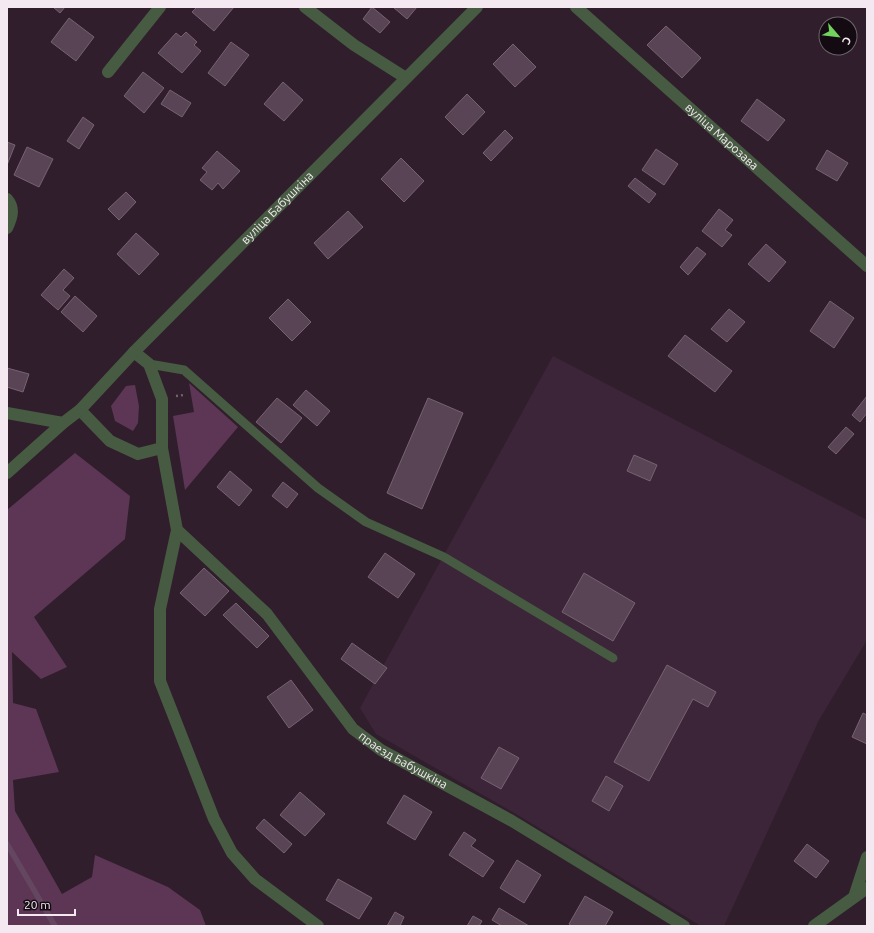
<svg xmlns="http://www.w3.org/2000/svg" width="874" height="933" viewBox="0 0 874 933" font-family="Ubuntu,sans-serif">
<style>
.built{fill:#3c2538}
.green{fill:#5c3654}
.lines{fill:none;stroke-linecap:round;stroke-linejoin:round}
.stream{stroke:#654661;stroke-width:5.5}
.building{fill:#584454;stroke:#776272}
.path{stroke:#73636f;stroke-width:2.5;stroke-dasharray:2 3;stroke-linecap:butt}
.service{stroke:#465b42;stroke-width:9}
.minor{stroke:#465b42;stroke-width:12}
.tertiary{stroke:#465b42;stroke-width:12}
.labels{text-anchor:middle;stroke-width:3;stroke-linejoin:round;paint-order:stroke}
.street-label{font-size:12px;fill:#f4e8f1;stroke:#130b11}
</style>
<rect width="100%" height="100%" fill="#301e2c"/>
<polygon class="built" points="553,356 867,520 867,640 819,720 724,926 701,926 516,814 376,734 360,708"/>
<g class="green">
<polygon points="189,383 238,427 185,490 173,416 194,412"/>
<polygon points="135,385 139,406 138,423 133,431 115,421 111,406 126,386"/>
<polygon points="75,453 130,496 125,539 34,617 67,667 41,679 12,652 13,703 36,709 59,772 13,780 15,811 62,894 92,877 95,855 168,887 200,910 206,926 7,926 7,510"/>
</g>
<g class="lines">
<polyline class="stream" points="7,844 55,926"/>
</g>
<g class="building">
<polygon points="53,7 65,7 60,13"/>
<polygon points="197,7 234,7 214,31 192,12"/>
<polygon points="372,7 390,22 380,33 363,19"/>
<polygon points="393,7 417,7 407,19"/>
<polygon points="69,18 94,37 76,61 51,42"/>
<polygon points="666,26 701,58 682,78 647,45"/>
<polygon points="186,32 197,42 194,45 201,51 182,73 158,53 176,33 181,37"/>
<polygon points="231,42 249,55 225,86 208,73"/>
<polygon points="513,44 536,67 515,87 493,64"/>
<polygon points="143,72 164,88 144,113 124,96"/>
<polygon points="283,82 303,100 284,121 264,104"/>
<polygon points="170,90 191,103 182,117 161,104"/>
<polygon points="467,94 485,112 463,135 445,117"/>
<polygon points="757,99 785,120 768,141 741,121"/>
<polygon points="83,117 94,125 79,149 67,141"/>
<polygon points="505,130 513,138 491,161 483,153"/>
<polygon points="7,142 15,145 7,165"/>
<polygon points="27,147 53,159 39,187 14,175"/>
<polygon points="656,149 678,164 664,185 642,170"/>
<polygon points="827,150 848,163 837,181 816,169"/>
<polygon points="217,151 240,171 223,189 218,183 212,190 200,180 207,172 202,168"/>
<polygon points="401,158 424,181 404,202 381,179"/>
<polygon points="635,178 656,194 649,203 628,186"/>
<polygon points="126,192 136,202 119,220 108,209"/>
<polygon points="719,209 733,220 725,230 732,235 722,247 702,231"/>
<polygon points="348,211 363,227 328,259 314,243"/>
<polygon points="136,233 159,254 139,275 117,254"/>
<polygon points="766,244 786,262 769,282 748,264"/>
<polygon points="697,247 706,254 688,275 680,267"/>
<polygon points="64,269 74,278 63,290 70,296 58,310 41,295"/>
<polygon points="75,296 97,316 83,332 61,312"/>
<polygon points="288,299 311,322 292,341 269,318"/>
<polygon points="830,301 854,318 834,348 810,331"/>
<polygon points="729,309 745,322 727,342 711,329"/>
<polygon points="685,335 732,371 715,392 668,356"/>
<polygon points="7,368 29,374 23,392 7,387"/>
<polygon points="306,390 330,411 317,426 293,405"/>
<polygon points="867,396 867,413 860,422 852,415"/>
<polygon points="277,398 302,418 281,443 256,422"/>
<polygon points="428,398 463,413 422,509 387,493"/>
<polygon points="846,427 854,434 836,454 828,447"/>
<polygon points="634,455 657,465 650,481 627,471"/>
<polygon points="230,471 252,490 239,506 217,487"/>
<polygon points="283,482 298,494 287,508 272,496"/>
<polygon points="385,553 415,574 398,598 368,577"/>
<polygon points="204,568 229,591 205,616 180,593"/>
<polygon points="584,573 635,603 613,641 562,612"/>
<polygon points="236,603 269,636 257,648 223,615"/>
<polygon points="352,643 387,668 375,684 341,659"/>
<polygon points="667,665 716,692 708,707 693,699 649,781 614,762"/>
<polygon points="291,680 313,710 289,728 267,697"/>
<polygon points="863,713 867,715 867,744 852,737"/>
<polygon points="499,747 519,758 501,789 481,778"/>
<polygon points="606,776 623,786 609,811 592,801"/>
<polygon points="300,792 325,814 305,836 280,815"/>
<polygon points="404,795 432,812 415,840 387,823"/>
<polygon points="264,819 292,844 284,853 256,828"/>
<polygon points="464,832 476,840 471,846 494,861 483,877 449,855"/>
<polygon points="807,844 829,861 816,878 794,861"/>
<polygon points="517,860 541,875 524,903 500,888"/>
<polygon points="338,879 372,898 359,919 326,900"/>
<polygon points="585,896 613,912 605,926 572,926 569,924"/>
<polygon points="499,908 529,926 502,926 492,920"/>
<polygon points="395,912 404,917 400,926 387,926"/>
<polygon points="473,916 482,921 479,926 467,926"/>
</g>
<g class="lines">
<polyline class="path" points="176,396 184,395"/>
<polyline class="service" points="149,364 184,370 318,488 366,522 444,557 613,658"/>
<g class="minor">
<polyline points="305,7 354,45 406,78"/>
<path id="s1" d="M576 7 867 266"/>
<polyline points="108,72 160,7"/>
<path d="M7 199C15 208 12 218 7 228"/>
<polyline points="134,352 149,364 162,399 162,448 177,530 160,609 160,681 214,819 232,853 255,879 318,926"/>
<polyline points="80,410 110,441 138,454 162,448"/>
<polyline points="7,413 63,423"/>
<path id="s2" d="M177 530 267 614 353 729 381 750 512 821 684 926"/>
<polyline points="854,897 867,857"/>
<polyline points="814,926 867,888"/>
</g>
<path class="tertiary" id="s3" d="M7 473 63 423 80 410 134 352 477 7"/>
</g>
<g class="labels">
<g class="street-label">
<text dy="4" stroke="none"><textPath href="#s1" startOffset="195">вуліца Марозава</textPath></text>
<text dy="4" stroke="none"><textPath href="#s3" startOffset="379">вуліца Бабушкіна</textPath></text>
<text dy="4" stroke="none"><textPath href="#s2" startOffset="326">праезд Бабушкіна</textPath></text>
</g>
</g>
<rect width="874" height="933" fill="none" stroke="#f4e8f1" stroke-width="16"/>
<g transform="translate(838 36) rotate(118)"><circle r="19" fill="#130b11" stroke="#6d636b"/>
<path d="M0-3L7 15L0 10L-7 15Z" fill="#72d25d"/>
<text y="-6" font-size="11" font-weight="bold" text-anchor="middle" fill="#f4e8f1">С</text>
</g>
<path d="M18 909v6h57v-6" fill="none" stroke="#f4e8f1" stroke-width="2"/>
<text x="24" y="909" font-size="12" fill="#f4e8f1" stroke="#130b11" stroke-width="3" paint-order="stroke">20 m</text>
</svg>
